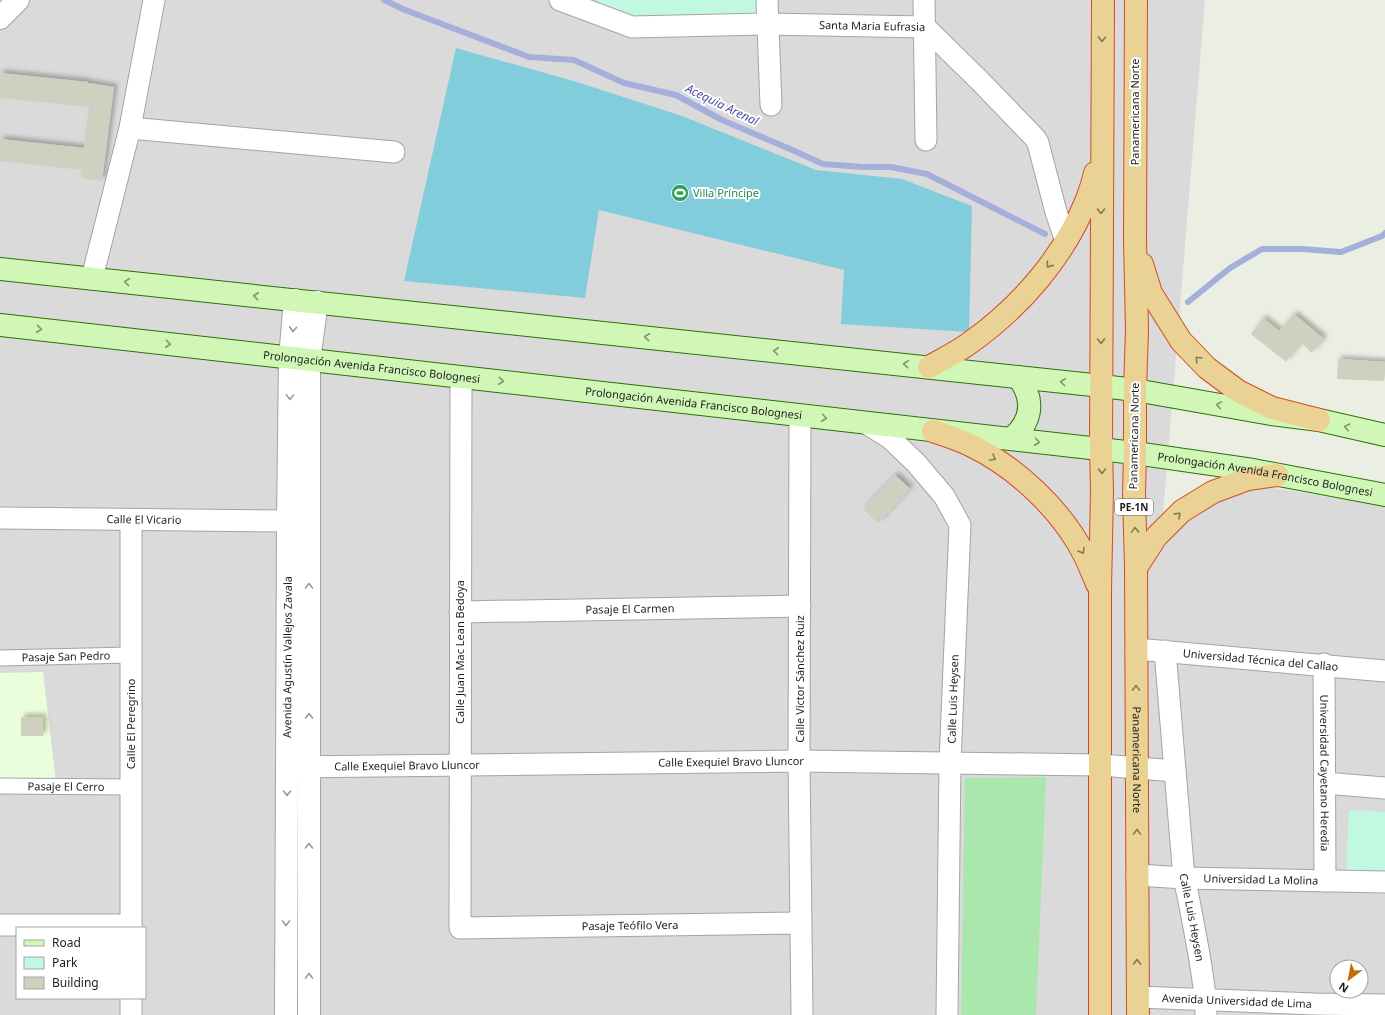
<svg xmlns="http://www.w3.org/2000/svg" width="1385" height="1015" viewBox="0 0 1385 1015" font-family="'Noto Sans',sans-serif">
<style>
.residential{fill:#dbdada;fill-rule:evenodd}
.education{fill:#ebfedb}
.grass{fill:#a9e7ac}
.park{fill:#c0f8e2}
.pitch{fill:#82cddb}
.lines{fill:none;stroke-linecap:round;stroke-linejoin:round}
.stream{stroke:#a4b0db;stroke-width:6}
.building{fill:#d0d0c0;filter:url(#shadow)}
.pedestrian-casing{stroke:#a4a4a4;stroke-width:17}
.minor-casing{stroke:#a4a4a4;stroke-width:23}
.tertiary-casing{stroke:#a4a4a4;stroke-width:24}
.secondary-casing{stroke:#2c7007;stroke-width:24}
.trunk-casing{stroke:#d34a28;stroke-width:24}
.pedestrian{stroke:#fff;stroke-width:15}
.minor{stroke:#fff;stroke-width:21}
.tertiary{stroke:#fff;stroke-width:22}
.secondary{stroke:#d1f7b7;stroke-width:22}
.trunk{stroke:#ead294;stroke-width:22}
.oneway{stroke:#847858}
.oneway2{stroke:#809572}
.oneway3{stroke:#999}
.labels{text-anchor:middle;stroke-width:4;stroke-linejoin:round;paint-order:stroke}
.shield{fill:#fff;stroke:#616161;stroke-width:1}
.shield-label{font-size:10px;font-weight:bold;fill:#1d1d1d}
.street-label{font-size:11px;fill:#1d1d1d;stroke:#fff}
.leisure-label{font-size:11px;fill:#27864d;stroke:#fff;text-anchor:start}
.water-label{font-size:12px;font-style:italic;fill:#504ca9;stroke:#fff}
</style>
<defs>
<filter id="shadow"><feDropShadow dx="3.5" dy="-3.5" stdDeviation="2" flood-color="#0004"/></filter>
</defs>
<rect width="100%" height="100%" fill="#ebeee3"/>
<path class="residential" d="M0 0H1205L1160 552 1194 512 1260 486 1385 506V1015H0ZM17 928H145V998H17ZM1337 967H1361V991H1337Z"/>
<polygon class="education" points="43,672 56,782 0,781 0,673"/>
<polygon class="grass" points="1046,777 1036,1015 961,1015 965,778"/>
<g class="park">
<polygon points="597,0 758,0 758,20 639,20 598,4"/>
<polygon points="1349,810 1385,812 1385,871 1346,870"/>
</g>
<polygon class="pitch" points="456,48 577,82 682,116 816,170 902,179 972,206 969,332 841,324 844,270 599,210 585,298 404,281"/>
<g class="lines">
<g class="stream">
<polyline points="384,0 405,10 529,57 574,60 624,83 676,95 722,120 790,149 823,164 863,167 891,167 927,174 1045,234"/>
<polyline points="1188,302 1230,268 1262,249 1302,249 1341,252 1382,236 1385,233"/>
</g>
</g>
<g class="building">
<polygon points="0,73 88,82 88,83 114,87 102,181 81,178 82,170 0,161 0,139 84,148 89,107 0,98"/>
<polygon points="1294,314 1324,339 1312,353 1301,343 1286,362 1251,334 1263,318 1279,331"/>
<polygon points="1338,359 1385,362 1384,381 1337,379"/>
<polygon points="895,475 910,489 878,523 863,509"/>
<rect x="21" y="717" width="22" height="19"/>
</g>
<g class="lines">
<defs>
<g id="pedestrian">
<path id="s1" d="M0 658 131 655"/>
<path id="s2" d="M0 786 131 787"/>
</g>
<g id="minor">
<path id="s3" d="M560 0 632 27 767 24 925 27 980 81 1035 138 1038 143 1056 212 1066 241"/>
<polyline points="767,0 771,105"/>
<polyline points="924,0 926,140"/>
<polyline points="130,128 394,152"/>
<polyline points="92,278 130,128 154,0"/>
<path id="s4" d="M461 377 460 928 801 923"/>
<polyline points="800,415 799,761 802,1015"/>
<polyline points="866,423 890,438 916,463 944,496 960,525 950,762 947,1015"/>
<path id="s5" d="M0 518 288 521"/>
<polyline points="131,520 131,928"/>
<path id="s6" d="M460 612 800 606"/>
<path id="s7" d="M1136 649 1385 671"/>
<path id="s8" d="M1165 651 1184 878C1190 903 1194 928 1199 954 1202 974 1206 994 1206 1015"/>
<path id="s9" d="M1324 664 1325 881"/>
<path id="s10" d="M292 767 799 761 1101 765 1175 771"/>
<polyline points="1325,783 1385,788"/>
<path id="s11" d="M1137 875 1184 878 1385 882"/>
<polyline points="0,925 131,925"/>
<path id="s12" d="M1138 997 1314 1004 1385 1005"/>
<polyline points="131,998 131,1015"/>
</g>
<g id="tertiary">
<polyline points="0,18 18,0"/>
<path id="s13" d="M286 1015 288 521 290 358 295 300"/>
<polyline points="309,1015 309,360 317,302"/>
</g>
<g id="secondary">
<polyline points="0,269 1102,386 1135,390 1271,414 1319,420 1385,435"/>
<path id="s14" d="M0 325 1135 453 1253 470 1385 495"/>
<path d="M1011 439C1033 421 1035 399 1018 377"/>
</g>
<g id="trunk">
<path id="s15" d="M1136 0 1135 240 1137 330 1135 390V453L1134 493 1136 568 1138 1015"/>
<polyline points="1142,264 1151,293 1181,341 1207,368 1238,391 1272,408 1319,420"/>
<path d="M929 367C943 359 958 352 971 342 1021 306 1064 257 1087 199 1090 191 1093 182 1095 173"/>
<path d="M933 431C945 435 958 439 970 445 1016 467 1062 510 1085 556 1089 565 1093 574 1097 584"/>
<polyline points="1136,568 1156,537 1182,511 1213,492 1248,479 1277,475"/>
<polyline points="1100,1015 1100,591 1102,490 1101,449 1103,0"/>
</g>
</defs>
<use href="#pedestrian" class="pedestrian-casing"/>
<use href="#minor" class="minor-casing"/>
<use href="#tertiary" class="tertiary-casing"/>
<use href="#secondary" class="secondary-casing"/>
<use href="#trunk" class="trunk-casing"/>
<use href="#pedestrian" class="pedestrian"/>
<use href="#minor" class="minor"/>
<use href="#tertiary" class="tertiary"/>
<use href="#secondary" class="secondary"/>
<use href="#trunk" class="trunk"/>
</g>
<defs><path id="oneway-chevron" d="M-2-3.5L2.5 0L-2 3.5" fill="none" stroke-width="1.6" stroke-linecap="round" stroke-linejoin="round"/></defs>
<g class="oneway">
<use href="#oneway-chevron" transform="translate(1102 39) rotate(91)"/>
<use href="#oneway-chevron" transform="translate(1101 211) rotate(90)"/>
<use href="#oneway-chevron" transform="translate(1049 265) rotate(125)"/>
<use href="#oneway-chevron" transform="translate(1101 341) rotate(89)"/>
<use href="#oneway-chevron" transform="translate(1198 359) rotate(-134)"/>
<use href="#oneway-chevron" transform="translate(993 458) rotate(30)"/>
<use href="#oneway-chevron" transform="translate(1102 471) rotate(88)"/>
<use href="#oneway-chevron" transform="translate(1178 515) rotate(-44)"/>
<use href="#oneway-chevron" transform="translate(1135 530) rotate(-92)"/>
<use href="#oneway-chevron" transform="translate(1082 551) rotate(59)"/>
<use href="#oneway-chevron" transform="translate(1136 688) rotate(-90)"/>
<use href="#oneway-chevron" transform="translate(1137 832) rotate(-90)"/>
<use href="#oneway-chevron" transform="translate(1137 962) rotate(-90)"/>
</g>
<g class="oneway2">
<use href="#oneway-chevron" transform="translate(127 282) rotate(-174)"/>
<use href="#oneway-chevron" transform="translate(256 296) rotate(-174)"/>
<use href="#oneway-chevron" transform="translate(39 329) rotate(6)"/>
<use href="#oneway-chevron" transform="translate(647 337) rotate(-174)"/>
<use href="#oneway-chevron" transform="translate(168 344) rotate(6)"/>
<use href="#oneway-chevron" transform="translate(776 351) rotate(-174)"/>
<use href="#oneway-chevron" transform="translate(906 364) rotate(-174)"/>
<use href="#oneway-chevron" transform="translate(501 381) rotate(6)"/>
<use href="#oneway-chevron" transform="translate(1063 382) rotate(-174)"/>
<use href="#oneway-chevron" transform="translate(1219 405) rotate(-170)"/>
<use href="#oneway-chevron" transform="translate(824 418) rotate(7)"/>
<use href="#oneway-chevron" transform="translate(1347 427) rotate(-167)"/>
<use href="#oneway-chevron" transform="translate(1037 442) rotate(7)"/>
</g>
<g class="oneway3">
<use href="#oneway-chevron" transform="translate(293 329) rotate(94)"/>
<use href="#oneway-chevron" transform="translate(290 397) rotate(91)"/>
<use href="#oneway-chevron" transform="translate(309 586) rotate(-90)"/>
<use href="#oneway-chevron" transform="translate(309 716) rotate(-90)"/>
<use href="#oneway-chevron" transform="translate(287 793) rotate(90)"/>
<use href="#oneway-chevron" transform="translate(309 846) rotate(-90)"/>
<use href="#oneway-chevron" transform="translate(286 923) rotate(90)"/>
<use href="#oneway-chevron" transform="translate(309 976) rotate(-90)"/>
</g>
<defs>
<symbol id="stadium-disc" viewBox="-11 -11 22 22"><circle r="9.5" fill="#2e9e5b" stroke="#fff"/><path d="M0-5a6.5 5 0 1 0 0 10a6.5 5 0 1 0 0-10ZM-3.5-1.8h7v3.6h-7Z" fill="#fff"/></symbol>
</defs>
<g fill-rule="evenodd">
<use href="#stadium-disc" x="670" y="183" width="20" height="20"/>
</g>
<g class="labels">
<rect class="shield" x="1115" y="499" width="38" height="16" rx="3"/>
<g class="shield-label">
<text x="1134" y="511">PE-1N</text>
</g>
<g class="street-label">
<text dy="4" stroke="none"><textPath href="#s3" startOffset="317">Santa Maria Eufrasia</textPath></text>
<text transform="translate(1135 112) rotate(-90)" y="4">Panamericana Norte</text>
<text dy="4" stroke="none"><textPath href="#s14" startOffset="374">Prolongación Avenida Francisco Bolognesi</textPath></text>
<text dy="4" stroke="none"><textPath href="#s14" startOffset="698">Prolongación Avenida Francisco Bolognesi</textPath></text>
<text transform="translate(1134 436) rotate(-89)" y="4">Panamericana Norte</text>
<text dy="4" stroke="none"><textPath href="#s14" startOffset="1274">Prolongación Avenida Francisco Bolognesi</textPath></text>
<text dy="4" stroke="none"><textPath href="#s5" startOffset="144">Calle El Vicario</textPath></text>
<text dy="4" stroke="none"><textPath href="#s6" startOffset="170">Pasaje El Carmen</textPath></text>
<text transform="translate(460 652) rotate(-90)" y="4">Calle Juan Mac Lean Bedoya</text>
<text dy="4" stroke="none"><textPath href="#s1" startOffset="66">Pasaje San Pedro</textPath></text>
<text dy="4" stroke="none"><textPath href="#s13" startOffset="358">Avenida Agustín Vallejos Zavala</textPath></text>
<text dy="4" stroke="none"><textPath href="#s7" startOffset="125">Universidad Técnica del Callao</textPath></text>
<text transform="translate(800 679) rotate(-90)" y="4">Calle Víctor Sánchez Ruiz</text>
<text transform="translate(953 699) rotate(-88)" y="4">Calle Luis Heysen</text>
<text transform="translate(131 724) rotate(-90)" y="4">Calle El Peregrino</text>
<text dy="4" stroke="none"><textPath href="#s15" startOffset="760">Panamericana Norte</textPath></text>
<text dy="4" stroke="none"><textPath href="#s10" startOffset="439">Calle Exequiel Bravo Lluncor</textPath></text>
<text dy="4" stroke="none"><textPath href="#s10" startOffset="115">Calle Exequiel Bravo Lluncor</textPath></text>
<text dy="4" stroke="none"><textPath href="#s9" startOffset="109">Universidad Cayetano Heredia</textPath></text>
<text dy="4" stroke="none"><textPath href="#s2" startOffset="66">Pasaje El Cerro</textPath></text>
<text dy="4" stroke="none"><textPath href="#s11" startOffset="124">Universidad La Molina</textPath></text>
<text dy="4" stroke="none"><textPath href="#s8" startOffset="268">Calle Luis Heysen</textPath></text>
<text dy="4" stroke="none"><textPath href="#s4" startOffset="721">Pasaje Teófilo Vera</textPath></text>
<text dy="4" stroke="none"><textPath href="#s12" startOffset="99">Avenida Universidad de Lima</textPath></text>
</g>
<g class="leisure-label">
<text x="693" y="197">Villa Príncipe</text>
</g>
<g class="water-label">
<text transform="translate(722 105) rotate(26)" y="4">Acequia Arenal</text>
</g>
</g>
<rect x="16" y="927" width="130" height="72" fill="#ffffff" stroke="#a5a5a5"/>
<rect x="24" y="940" width="20" height="6" fill="#d1f7b7" stroke="#a5a5a5"/>
<text x="52" y="947" font-size="12" fill="#1d1d1d">Road</text>
<rect x="24" y="957" width="20" height="12" fill="#c0f8e2" stroke="#a5a5a5"/>
<text x="52" y="967" font-size="12" fill="#1d1d1d">Park</text>
<rect x="24" y="977" width="20" height="12" fill="#d0d0c0" stroke="#a5a5a5"/>
<text x="52" y="987" font-size="12" fill="#1d1d1d">Building</text>
<g transform="translate(1349 979) rotate(212)"><circle r="19" fill="#ffffff" stroke="#a5a5a5"/>
<path d="M0-3L7 15L0 10L-7 15Z" fill="#c46d05"/>
<text y="-6" font-size="11" font-weight="bold" text-anchor="middle" fill="#1d1d1d">N</text>
</g>
</svg>
